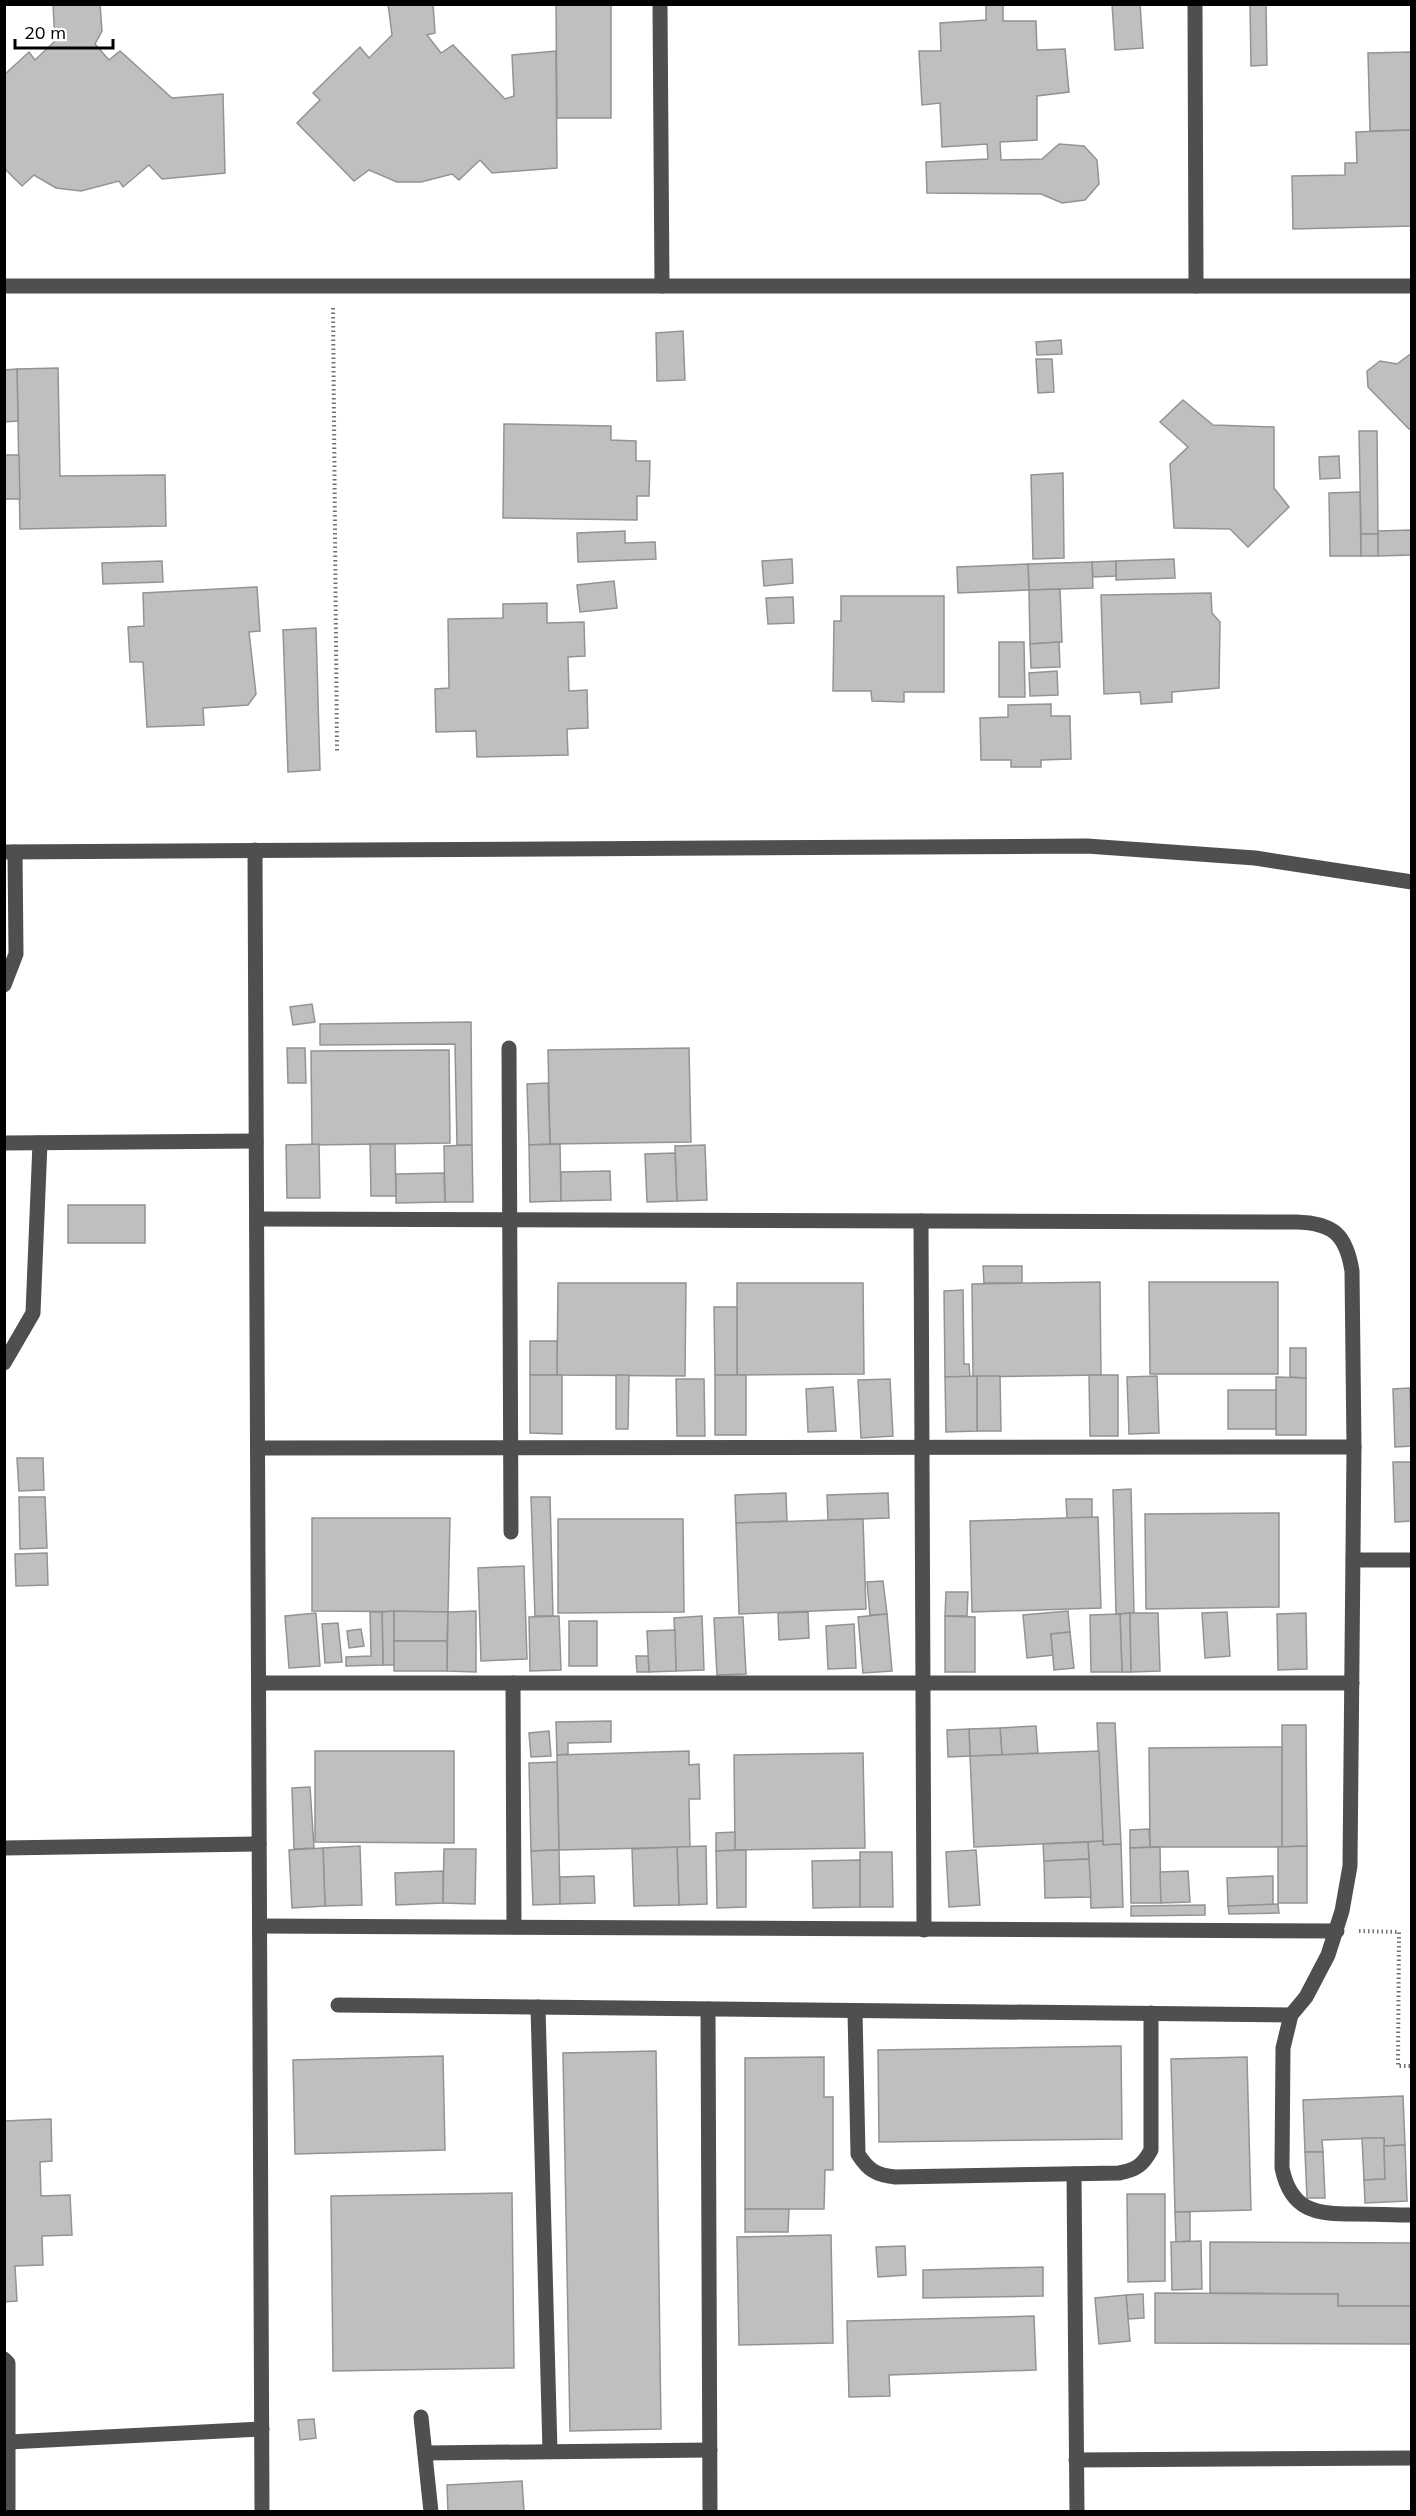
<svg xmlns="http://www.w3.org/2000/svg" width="1416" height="2516" viewBox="0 0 1416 2516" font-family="Mulish,sans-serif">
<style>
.building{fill:#bfbfbf;stroke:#939393;stroke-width:1.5}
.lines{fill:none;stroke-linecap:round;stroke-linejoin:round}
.path{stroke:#717171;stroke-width:4;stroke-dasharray:1.5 3;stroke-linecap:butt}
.minor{stroke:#4f4f4f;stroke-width:15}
</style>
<rect width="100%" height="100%" fill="#fff"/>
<g class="building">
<polygon points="53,4 100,4 102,31 95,44 109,60 120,51 172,98 223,94 225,173 162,179 149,165 123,187 119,181 81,191 56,188 34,175 22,186 4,168 4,75 29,52 35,60 55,41"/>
<polygon points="388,4 433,4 435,33 427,35 441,53 453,45 505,99 514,96 512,55 556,51 557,168 492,173 480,160 459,180 452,174 421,182 397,182 369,170 354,181 297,123 320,100 313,93 360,47 369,58 392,35"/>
<polygon points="556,4 611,5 611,118 557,118"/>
<polygon points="986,4 1003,4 1003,21 1036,21 1037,50 1065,49 1069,92 1037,96 1037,140 1000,142 1001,160 1042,159 1059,144 1084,146 1097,160 1099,184 1085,200 1062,203 1041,194 927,193 926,162 988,159 987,144 942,147 940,103 922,105 919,51 941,51 940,23 986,20"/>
<polygon points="1112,4 1140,4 1143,48 1115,50"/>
<polygon points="1250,5 1266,5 1267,65 1251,66"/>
<polygon points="1411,52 1412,130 1370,131 1368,53"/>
<polygon points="1412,130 1412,226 1293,229 1292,176 1345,175 1345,163 1357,163 1356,132"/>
<polygon points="683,331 685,380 657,381 656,333"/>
<polygon points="1061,340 1062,354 1037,355 1036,342"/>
<polygon points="1412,353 1412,429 1409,429 1368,387 1367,371 1380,361 1397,364"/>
<polygon points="1036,359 1052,359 1054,392 1038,393"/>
<polygon points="58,368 60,476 165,475 166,526 20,529 17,369"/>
<polygon points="17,369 18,421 4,422 4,370"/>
<polygon points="1183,400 1213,425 1274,427 1274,488 1289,507 1248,547 1230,529 1174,528 1170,464 1188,447 1160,422"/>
<polygon points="504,424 611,426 611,440 636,441 636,461 650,461 649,496 637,496 637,520 503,518"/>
<polygon points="1359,431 1377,431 1378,534 1361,534"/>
<polygon points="4,455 19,455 20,499 4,499"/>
<polygon points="1339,456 1340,478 1320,479 1319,457"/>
<polygon points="1063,473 1064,558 1033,559 1031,475"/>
<polygon points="1360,492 1361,556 1330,556 1329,493"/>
<polygon points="1412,530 1412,555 1378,556 1378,531"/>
<polygon points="625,531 625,543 655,542 656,559 578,562 577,533"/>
<rect x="1361" y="534" width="17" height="22"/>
<polygon points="792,559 793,583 764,586 762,561"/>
<polygon points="1174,559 1175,578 1116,580 1116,561"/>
<polygon points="162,561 163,582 103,584 102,563"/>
<polygon points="1116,561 1116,576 1093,577 1092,562"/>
<polygon points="1092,562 1093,588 1029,590 1028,564"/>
<polygon points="1028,564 1029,590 958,593 957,567"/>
<polygon points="614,581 617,608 580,612 577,585"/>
<polygon points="257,587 260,631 249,632 256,694 248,705 203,708 204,725 147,727 143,662 130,662 128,627 144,626 143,593"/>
<polygon points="1060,589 1062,642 1030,644 1029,590"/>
<polygon points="1211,593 1212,613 1220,622 1219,688 1172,692 1172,702 1141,704 1140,692 1104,694 1101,595"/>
<polygon points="841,596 944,596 944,692 904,692 904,702 872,701 871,691 833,691 834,621 841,621"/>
<polygon points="793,597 794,623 768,624 766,598"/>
<polygon points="547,603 547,623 584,622 585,656 568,657 569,691 587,690 588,728 567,729 568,755 477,757 476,731 436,732 435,689 449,688 448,619 503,618 503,604"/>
<polygon points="316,628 320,770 288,772 283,630"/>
<polygon points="999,642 1024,642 1025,697 999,697"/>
<polygon points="1059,642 1060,667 1031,668 1030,644"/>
<polygon points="1057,671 1058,695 1030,696 1029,673"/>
<polygon points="1051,704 1051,716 1070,716 1071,759 1041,760 1041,767 1011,767 1011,760 981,760 980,718 1008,717 1008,705"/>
<polygon points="312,1004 315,1022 293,1025 290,1007"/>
<polygon points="471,1022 472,1145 457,1145 455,1044 320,1045 320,1024"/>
<polygon points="287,1048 305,1048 306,1083 288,1083"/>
<polygon points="689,1048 691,1142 550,1144 548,1050"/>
<polygon points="449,1050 450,1143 312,1145 311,1051"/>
<polygon points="548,1083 550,1144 529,1145 527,1084"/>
<polygon points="319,1144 320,1198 287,1198 286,1145"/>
<polygon points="370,1144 395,1144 396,1196 371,1196"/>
<polygon points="560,1144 561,1201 530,1202 529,1145"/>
<polygon points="472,1145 473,1202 445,1202 444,1146"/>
<polygon points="705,1145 707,1200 677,1201 675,1146"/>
<polygon points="675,1153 677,1201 647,1202 645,1154"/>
<polygon points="610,1171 611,1200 561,1201 561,1172"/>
<polygon points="444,1173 445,1202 396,1203 396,1174"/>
<rect x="68" y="1205" width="77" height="38"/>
<polygon points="983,1266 1022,1266 1022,1283 984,1283"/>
<polygon points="1100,1282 1101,1375 973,1377 972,1284"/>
<polygon points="1149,1282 1278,1282 1278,1374 1150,1374"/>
<polygon points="558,1283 686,1283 685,1376 557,1375"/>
<polygon points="737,1283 863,1283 864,1374 737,1375"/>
<polygon points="963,1290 964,1364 969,1364 970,1377 945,1377 944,1291"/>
<polygon points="714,1307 737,1307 737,1375 715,1375"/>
<rect x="530" y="1341" width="27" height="34"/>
<polygon points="1290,1348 1306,1348 1306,1378 1290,1377"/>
<polygon points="530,1375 562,1375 562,1434 530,1433"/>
<polygon points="616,1375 629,1375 628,1429 616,1429"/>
<rect x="715" y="1375" width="31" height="60"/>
<polygon points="1089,1375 1118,1375 1118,1436 1090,1436"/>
<polygon points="977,1376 1000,1376 1001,1431 977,1431"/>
<polygon points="977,1376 977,1431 946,1432 945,1377"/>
<polygon points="1157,1376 1159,1433 1129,1434 1127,1377"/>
<polygon points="1276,1377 1306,1378 1306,1435 1276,1435"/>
<polygon points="676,1379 704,1379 705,1436 677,1436"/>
<polygon points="890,1379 893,1436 861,1438 858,1380"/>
<polygon points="833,1387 836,1431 808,1432 806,1389"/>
<polygon points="1410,1388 1412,1446 1395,1447 1393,1389"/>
<rect x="1228" y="1390" width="48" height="39"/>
<polygon points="17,1458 43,1458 44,1490 19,1491"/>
<polygon points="1393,1462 1411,1462 1412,1521 1395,1522"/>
<polygon points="1131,1489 1134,1613 1116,1614 1113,1490"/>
<polygon points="786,1493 787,1521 736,1523 735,1495"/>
<polygon points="888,1493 889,1518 828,1520 827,1495"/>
<polygon points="19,1497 45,1497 47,1548 20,1549"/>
<polygon points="531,1497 550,1497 553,1616 535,1616"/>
<polygon points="1066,1499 1092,1499 1092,1518 1067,1518"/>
<polygon points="1279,1513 1279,1607 1146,1609 1145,1514"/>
<polygon points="1098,1517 1101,1608 972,1612 970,1521"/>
<polygon points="312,1518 450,1518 448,1612 312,1611"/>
<polygon points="558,1519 683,1519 684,1612 558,1613"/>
<polygon points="863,1519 866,1609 739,1614 736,1523"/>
<polygon points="47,1553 48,1585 16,1586 15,1554"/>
<polygon points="524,1566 527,1659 481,1661 478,1568"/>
<polygon points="883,1581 887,1614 870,1615 867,1582"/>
<polygon points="946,1592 968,1592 967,1616 945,1616"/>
<polygon points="394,1611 395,1665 383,1665 382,1612"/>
<polygon points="394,1611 448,1612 447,1641 394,1641"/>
<polygon points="476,1611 476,1672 447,1671 448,1612"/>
<polygon points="1068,1611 1070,1632 1051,1634 1053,1655 1027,1658 1023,1615"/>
<polygon points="370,1612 382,1612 383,1665 346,1666 346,1657 371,1656"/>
<polygon points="808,1612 809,1638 779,1640 778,1613"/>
<polygon points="1227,1612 1230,1656 1205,1658 1202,1613"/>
<polygon points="316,1613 320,1666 289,1668 285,1616"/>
<polygon points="1130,1613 1131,1672 1122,1672 1120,1614"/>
<polygon points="1130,1613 1158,1613 1160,1671 1131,1672"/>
<polygon points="1306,1613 1307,1669 1278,1670 1277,1614"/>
<polygon points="887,1614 892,1671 863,1673 858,1617"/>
<polygon points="1120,1614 1122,1672 1091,1672 1090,1615"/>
<polygon points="559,1616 561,1670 530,1671 529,1617"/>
<polygon points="702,1616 704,1670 676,1671 674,1618"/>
<polygon points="945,1616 975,1617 975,1672 945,1672"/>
<polygon points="743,1617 746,1674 717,1675 714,1618"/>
<rect x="569" y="1621" width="28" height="45"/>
<polygon points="338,1623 342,1662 325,1663 322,1624"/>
<polygon points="854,1624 856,1668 828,1669 826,1626"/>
<polygon points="361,1629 364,1646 349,1648 347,1631"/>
<polygon points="675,1630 676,1671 649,1672 647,1631"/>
<polygon points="1070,1632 1074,1668 1054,1670 1051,1634"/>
<rect x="394" y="1641" width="53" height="30"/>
<polygon points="636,1656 648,1656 649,1672 637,1672"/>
<polygon points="611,1721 611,1742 568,1743 568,1754 557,1755 556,1722"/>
<polygon points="1097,1723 1115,1723 1121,1844 1103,1845"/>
<polygon points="1282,1725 1306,1725 1307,1846 1282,1847"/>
<polygon points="1036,1726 1038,1753 1002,1755 1000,1728"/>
<polygon points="1000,1728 1002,1755 970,1756 969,1729"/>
<polygon points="969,1729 970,1756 948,1757 947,1730"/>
<polygon points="549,1731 551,1756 531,1757 529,1733"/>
<polygon points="1282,1747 1282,1847 1150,1847 1149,1748"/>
<polygon points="315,1751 454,1751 454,1843 315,1842"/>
<polygon points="689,1751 689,1765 699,1764 700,1799 689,1799 690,1847 559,1850 557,1755"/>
<polygon points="1099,1751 1103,1841 974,1847 970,1756"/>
<polygon points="863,1753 865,1848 735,1850 734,1755"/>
<polygon points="557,1762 559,1850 531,1851 529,1763"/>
<polygon points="310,1787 314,1848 294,1849 292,1788"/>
<polygon points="1149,1829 1150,1847 1130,1848 1130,1830"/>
<polygon points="735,1832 735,1850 716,1851 716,1833"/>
<polygon points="1103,1841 1103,1845 1121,1844 1123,1907 1091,1908 1088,1842"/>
<polygon points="1088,1842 1089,1859 1044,1861 1043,1844"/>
<polygon points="360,1846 362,1905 325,1906 323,1848"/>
<polygon points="706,1846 707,1904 679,1905 677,1847"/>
<polygon points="1307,1846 1307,1903 1278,1903 1278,1847"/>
<polygon points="677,1847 679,1905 634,1906 632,1849"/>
<polygon points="1160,1847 1161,1903 1131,1903 1130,1848"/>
<polygon points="323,1848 325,1906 292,1908 289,1850"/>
<polygon points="444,1849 476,1849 475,1904 443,1903"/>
<polygon points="559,1850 560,1904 533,1905 531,1851"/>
<polygon points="746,1850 746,1907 717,1908 716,1851"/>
<polygon points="976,1850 980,1905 949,1907 946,1852"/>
<polygon points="860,1852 892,1852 893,1907 860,1907"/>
<polygon points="1089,1859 1091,1897 1045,1898 1044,1861"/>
<polygon points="860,1860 860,1907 813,1908 812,1861"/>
<polygon points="443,1871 443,1903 396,1905 395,1873"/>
<polygon points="1188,1871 1190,1902 1161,1903 1160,1872"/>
<polygon points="594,1876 595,1903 560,1904 560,1877"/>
<polygon points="1273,1876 1273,1905 1228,1906 1227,1878"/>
<polygon points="1278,1904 1279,1913 1229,1914 1228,1906"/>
<polygon points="1205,1905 1205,1915 1131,1916 1131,1906"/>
<polygon points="1121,2046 1122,2139 879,2142 878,2050"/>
<polygon points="656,2051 661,2429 570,2431 563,2053"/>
<polygon points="443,2056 445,2150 295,2154 293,2060"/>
<polygon points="824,2057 824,2097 833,2097 833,2170 825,2170 824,2209 745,2209 745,2058"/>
<polygon points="1247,2057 1251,2210 1175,2212 1171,2059"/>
<polygon points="1403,2096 1405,2145 1384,2146 1384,2138 1322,2140 1323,2152 1305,2152 1303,2100"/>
<polygon points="51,2119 52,2161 40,2162 41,2196 70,2195 72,2235 42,2236 43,2265 15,2266 17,2301 4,2302 4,2121"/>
<polygon points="1362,2138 1384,2138 1385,2179 1364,2180"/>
<polygon points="1405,2145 1407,2201 1365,2203 1364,2180 1385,2179 1384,2146"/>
<polygon points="1305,2152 1323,2152 1325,2198 1307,2198"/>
<polygon points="512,2193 514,2368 333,2371 331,2196"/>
<polygon points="1127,2194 1165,2194 1165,2281 1128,2282"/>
<polygon points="745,2209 789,2209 788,2232 745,2232"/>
<polygon points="1175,2212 1190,2212 1190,2241 1176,2242"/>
<polygon points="831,2235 833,2343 739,2345 737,2237"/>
<polygon points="1201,2241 1202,2289 1172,2290 1171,2242"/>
<polygon points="1210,2242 1412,2243 1412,2306 1338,2306 1338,2294 1210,2293"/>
<polygon points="905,2246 906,2275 878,2277 876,2247"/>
<polygon points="1043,2267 1043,2296 923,2298 923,2270"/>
<polygon points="1155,2293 1338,2294 1338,2306 1412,2306 1412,2344 1155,2343"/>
<polygon points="1143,2294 1144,2318 1128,2319 1126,2295"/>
<polygon points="1126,2295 1130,2341 1099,2344 1095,2298"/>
<polygon points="1034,2316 1036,2370 889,2375 890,2396 849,2397 847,2321"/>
<polygon points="314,2419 316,2438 300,2440 298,2420"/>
<polygon points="522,2481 524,2512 448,2512 447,2485"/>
</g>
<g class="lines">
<g class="path">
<polyline points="333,308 337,752"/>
<polyline points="1359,1931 1399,1932 1398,2066 1412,2066"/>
</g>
<g class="minor">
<polyline points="660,4 662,286"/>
<polyline points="1195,4 1196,286"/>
<polyline points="4,286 1412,286"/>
<polyline points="255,850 262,2512"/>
<polyline points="4,852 1087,846 1255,858 1412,882"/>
<polyline points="4,985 16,954 15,852"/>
<polyline points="509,1048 511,1532"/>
<polyline points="4,1143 256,1141"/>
<path d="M257 1219 1296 1222C1333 1223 1346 1234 1352 1271L1354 1447 1350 1866 1342 1911 1328 1955 1306 1997 1291 2015 1283 2048 1282 2168C1291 2212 1317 2214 1355 2214 1374 2214 1393 2215 1412 2215"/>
<polyline points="921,1221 924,1930"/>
<polyline points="4,1363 33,1313 40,1143"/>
<polyline points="258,1448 1354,1447"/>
<polyline points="1353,1560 1412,1560"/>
<polyline points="259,1683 1352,1683"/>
<polyline points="513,1683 514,1927"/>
<polyline points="4,1848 259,1844"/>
<polyline points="260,1926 1337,1931"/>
<polyline points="338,2005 1291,2015"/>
<polyline points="538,2007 550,2451"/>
<polyline points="708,2009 710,2512"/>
<path d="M855 2011 858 2154C868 2170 876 2175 895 2177L1119 2173C1136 2170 1143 2165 1151 2150V2013"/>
<polyline points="1074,2174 1077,2512"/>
<polyline points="4,2359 8,2363 8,2512"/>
<polyline points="421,2417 431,2512"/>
<polyline points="9,2442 262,2429"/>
<polyline points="425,2453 710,2450"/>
<polyline points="1076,2460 1412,2458"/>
</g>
</g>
<rect width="1416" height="2516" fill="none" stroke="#000000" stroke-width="12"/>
<path d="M15 39v9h98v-9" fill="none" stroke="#000000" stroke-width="3"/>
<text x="24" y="39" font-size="18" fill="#000000" stroke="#ffffff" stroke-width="4.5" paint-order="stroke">20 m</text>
</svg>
